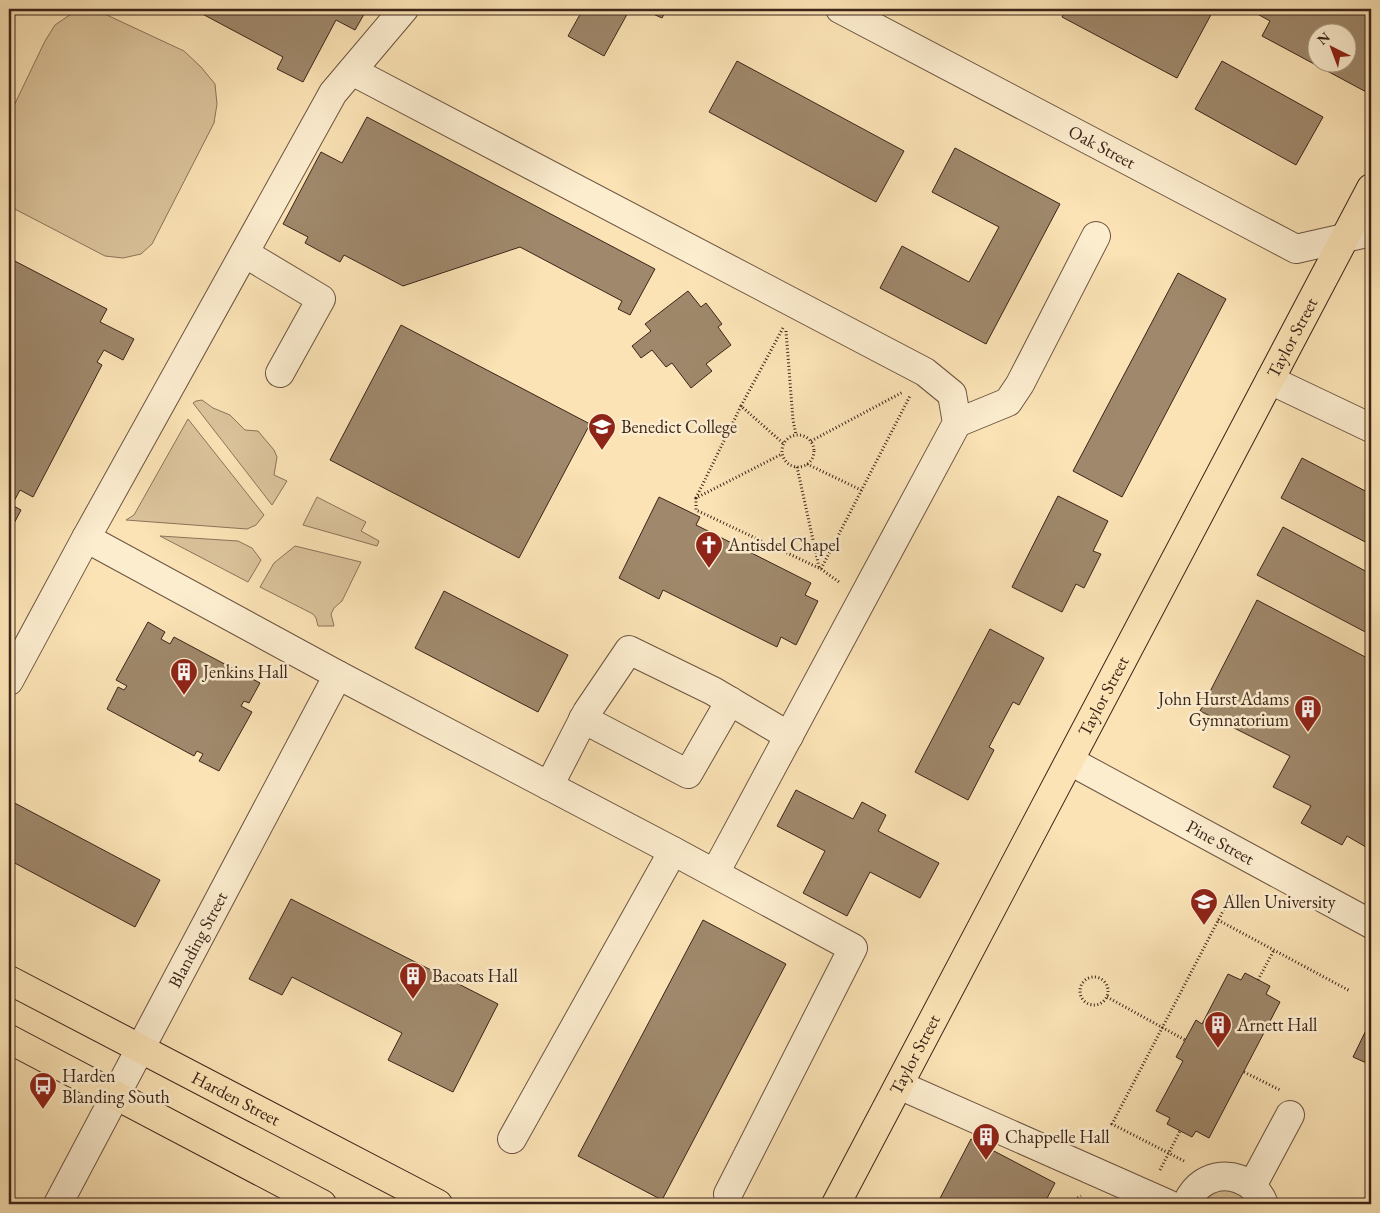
<svg xmlns="http://www.w3.org/2000/svg" width="1380" height="1213" viewBox="0 0 1380 1213" font-family="'EB Garamond',serif">
<style>
.green{fill:#dbc39b;stroke:#8c745a}
.building{fill:#9f886b;stroke:#3c251a;fill-rule:evenodd}
.lines{fill:none;stroke-linecap:round;stroke-linejoin:round}
.minor-casing{stroke:#6c5441;stroke-width:30}
.major-casing{stroke:#3c251a;stroke-width:30}
.path{stroke:#3c251a;stroke-width:3;stroke-dasharray:1 2.5;stroke-linecap:butt}
.minor{stroke:#fcedcf;stroke-width:28}
.major{stroke:#fbe3b5;stroke-width:28}
.labels{text-anchor:middle;stroke-width:5;stroke-linejoin:round;paint-order:stroke}
.street-label{font-size:18px;fill:#3c251a;stroke:#fcedcf}
.poi-label{font-size:18px;fill:#3c251a;stroke:#fcedcf;text-anchor:start}
</style>
<rect width="100%" height="100%" fill="#fbe3b5"/>
<filter id="stains"><feTurbulence type="fractalNoise" baseFrequency=".004" numOctaves="4"/><feColorMatrix values="0 0 0 0 .2 0 0 0 0 .09 0 0 0 0 .02 0 0 0 .5 -.17"/></filter>
<radialGradient id="worn" r=".72"><stop offset=".6" stop-color="#630" stop-opacity="0"/><stop offset="1" stop-color="#630" stop-opacity=".3"/></radialGradient>
<g class="green">
<polygon points="94,9 184,51 201,67 215,84 217,104 214,123 152,244 141,254 123,258 105,256 9,206 9,116 45,41 55,25 74,12"/>
<polygon points="202,400 213,408 230,415 245,430 258,431 274,450 277,457 274,475 287,481 272,505 193,403 196,401"/>
<polygon points="188,419 264,515 256,525 247,529 126,520 134,515"/>
<polygon points="317,497 366,522 361,531 379,541 377,546 303,525"/>
<polygon points="160,536 238,541 252,548 261,560 248,582"/>
<polygon points="295,546 361,562 342,601 334,608 331,614 334,626 318,626 316,618 313,614 260,587 274,563"/>
<polygon points="1231,1185 1255,1204 1197,1204 1202,1196"/>
</g>
<g class="building">
<polygon points="193,9 367,9 355,30 336,20 303,82 277,69 283,57"/>
<polygon points="583,9 630,9 604,56 568,36"/>
<polygon points="642,9 667,9 662,18"/>
<polygon points="1066,9 1214,9 1177,78 1062,17"/>
<path d="M1254 9H1371L1370 94 1262 36 1270 21 1252 11ZM1318 32H1348V62H1318Z"/>
<polygon points="737,61 904,151 876,202 709,112"/>
<polygon points="1222,61 1323,117 1296,165 1195,109"/>
<polygon points="367,117 655,269 630,315 618,309 622,301 520,247 403,286 344,255 340,262 305,243 308,237 283,224 321,152 342,163"/>
<polygon points="955,148 1060,204 986,344 880,288 902,246 969,282 999,227 932,192"/>
<polygon points="9,258 107,309 100,322 134,339 123,360 104,350 97,362 102,365 33,497 20,490 12,505 21,510 9,533"/>
<polygon points="1178,273 1226,299 1122,497 1073,471"/>
<polygon points="688,291 701,307 706,303 722,324 718,327 731,345 706,364 712,371 691,388 672,363 666,367 652,350 641,358 632,346 651,331 645,324"/>
<polygon points="401,325 590,424 519,558 330,460"/>
<polygon points="1302,458 1371,494 1371,545 1281,498"/>
<polygon points="1058,496 1108,521 1093,551 1101,554 1084,588 1076,584 1062,612 1012,587"/>
<polygon points="659,497 700,517 696,525 811,583 805,595 818,601 796,645 781,637 777,647 663,590 659,599 619,578"/>
<polygon points="1283,527 1371,574 1371,635 1257,575"/>
<polygon points="444,591 568,655 538,712 415,648"/>
<polygon points="1257,600 1371,660 1371,850 1347,836 1342,845 1301,823 1311,806 1273,787 1290,756 1200,711"/>
<polygon points="148,622 165,632 161,639 170,644 174,637 260,683 249,703 244,701 241,706 252,712 219,771 199,761 203,754 197,751 194,756 107,709 118,687 124,690 127,686 116,680"/>
<polygon points="990,629 1044,658 1019,705 1013,702 989,747 994,750 968,800 915,772"/>
<polygon points="796,790 853,819 862,802 886,815 878,831 939,863 920,898 870,872 847,916 803,893 825,851 777,826"/>
<polygon points="9,800 160,880 135,927 9,860"/>
<polygon points="291,899 498,1004 453,1092 388,1060 402,1033 292,977 282,995 249,979"/>
<polygon points="703,920 786,964 662,1200 578,1156"/>
<polygon points="1245,973 1270,986 1266,994 1280,1002 1209,1138 1196,1131 1192,1137 1167,1124 1170,1118 1156,1111 1183,1061 1176,1057 1196,1020 1202,1024 1228,974 1241,980"/>
<polygon points="1371,1020 1371,1065 1353,1057"/>
<polygon points="1371,1076 1371,1090 1366,1088"/>
<polygon points="971,1139 1055,1183 1044,1204 937,1204"/>
</g>
<g class="lines">
<defs>
<g id="minor">
<path id="s1" d="M840 9 1296 249 1371 232"/>
<polyline points="352,71 925,372 952,394 957,423 715,873"/>
<polyline points="245,252 256,260 321,299 280,373"/>
<polyline points="1270,380 1371,428"/>
<polyline points="957,423 1008,402 1020,384 1096,236"/>
<polyline points="86,538 338,675 673,851 853,948 728,1194"/>
<polyline points="9,681 86,538 333,93 404,9"/>
<polyline points="583,719 688,774 730,701"/>
<path id="s2" d="M1070 761 1371 924"/>
<polyline points="549,786 587,712 629,650 713,691 789,736"/>
<polyline points="899,1085 1168,1204"/>
<polyline points="512,1139 673,851"/>
<polyline points="1252,1186 1290,1115"/>
<path id="s3" d="M58 1204 338 675"/>
<path d="M1186 1204C1190 1196 1195 1188 1203 1183 1226 1168 1255 1180 1264 1204"/>
</g>
<g id="major">
<path id="s4" d="M9 980 438 1204"/>
<polyline points="9,1039 322,1204"/>
<path id="s5" d="M836 1204 1371 188"/>
</g>
</defs>
<use href="#minor" class="minor-casing"/>
<use href="#major" class="major-casing"/>
<g class="path">
<polyline points="783,328 741,406 784,444"/>
<polyline points="786,331 793,420 796,435"/>
<polyline points="741,406 696,498 782,454"/>
<circle cx="798" cy="451" r="16"/>
<polyline points="811,441 903,392"/>
<polyline points="807,464 861,490"/>
<polyline points="797,467 819,567"/>
<polyline points="696,498 696,510 821,569 910,396"/>
<polyline points="821,569 839,582"/>
<polyline points="1218,920 1350,991"/>
<circle cx="1094" cy="991" r="14"/>
<polyline points="1258,980 1274,950"/>
<polyline points="1107,997 1185,1040"/>
<polyline points="1244,1072 1280,1090"/>
<polyline points="1184,1161 1112,1124 1233,892"/>
<polyline points="1160,1170 1180,1131"/>
<polyline points="1069,1204 1081,1196"/>
</g>
<use href="#minor" class="minor"/>
<use href="#major" class="major"/>
</g>
<defs>
<symbol id="university-pin" viewBox="-11 -11 22 30"><path d="M0 17L-7.5 6A9.5 9.5 0 1 1 7.5 6Z" fill="#8f2418" stroke="#fcedcf"/><path d="M0-5L7-2L0 1L-7-2ZM-4 1L0 2.5L4 1V4Q0 6-4 4Z" fill="#fff"/></symbol>
<symbol id="church-pin" viewBox="-11 -11 22 30"><path d="M0 17L-7.5 6A9.5 9.5 0 1 1 7.5 6Z" fill="#8f2418" stroke="#fcedcf"/><path d="M-1.2-6h2.4v3.5h3.3v2.4h-3.3V6h-2.4V-.1h-3.3v-2.4h3.3Z" fill="#fff"/></symbol>
<symbol id="building-pin" viewBox="-11 -11 22 30"><path d="M0 17L-7.5 6A9.5 9.5 0 1 1 7.5 6Z" fill="#8f2418" stroke="#fcedcf"/><path d="M-4-6H4V6H1V3H-1V6H-4ZM-2.5-4.3h1.7v1.8h-1.7ZM.8-4.3h1.7v1.8H.8ZM-2.5-1h1.7V.8h-1.7ZM.8-1h1.7V.8H.8Z" fill="#fff"/></symbol>
<symbol id="bus-pin" viewBox="-11 -11 22 30"><path d="M0 17L-7.5 6A9.5 9.5 0 1 1 7.5 6Z" fill="#8f2418" stroke="#fcedcf"/><path d="M-5-6H5V4H4V6H2V4H-2V6H-4V4H-5ZM-3.5-4V0h7V-4ZM-3.5 1.2v1.5H-2V1.2ZM2 1.2v1.5H3.5V1.2Z" fill="#fff"/></symbol>
</defs>
<g fill-rule="evenodd">
<use href="#university-pin" x="586" y="411" width="32" height="43"/>
<use href="#church-pin" x="693" y="529" width="32" height="43"/>
<use href="#building-pin" x="168" y="656" width="32" height="43"/>
<use href="#building-pin" x="1292" y="693" width="32" height="43"/>
<use href="#university-pin" x="1188" y="886" width="32" height="43"/>
<use href="#building-pin" x="397" y="960" width="32" height="43"/>
<use href="#building-pin" x="1202" y="1009" width="32" height="43"/>
<use href="#bus-pin" x="27" y="1070" width="32" height="43"/>
<use href="#building-pin" x="970" y="1121" width="32" height="43"/>
</g>
<g class="labels">
<g class="street-label">
<text dy="6" stroke="none"><textPath href="#s1" startOffset="296">Oak Street</textPath></text>
<text dy="6" stroke="none"><textPath href="#s5" startOffset="979">Taylor Street</textPath></text>
<text dy="6" stroke="none"><textPath href="#s5" startOffset="574">Taylor Street</textPath></text>
<text dy="6" stroke="none"><textPath href="#s2" startOffset="171">Pine Street</textPath></text>
<text dy="6" stroke="none"><textPath href="#s3" startOffset="299">Blanding Street</textPath></text>
<text dy="6" stroke="none"><textPath href="#s5" startOffset="169">Taylor Street</textPath></text>
<text dy="6" stroke="none"><textPath href="#s4" startOffset="256">Harden Street</textPath></text>
</g>
<g class="poi-label">
<text x="621" y="433">Benedict College</text>
<text x="728" y="551">Antisdel Chapel</text>
<text x="203" y="678">Jenkins Hall</text>
<text x="1289" y="705" text-anchor="end">John Hurst Adams<tspan x="1289" dy="21">Gymnatorium</tspan></text>
<text x="1223" y="908">Allen University</text>
<text x="432" y="982">Bacoats Hall</text>
<text x="1237" y="1031">Arnett Hall</text>
<text x="62" y="1082">Harden<tspan x="62" dy="21">Blanding South</tspan></text>
<text x="1005" y="1143">Chappelle Hall</text>
</g>
</g>
<rect width="1380" height="1213" fill="none" stroke="#fbe3b5" stroke-width="30"/>
<rect x="10" y="10" width="1360" height="1193" fill="none" stroke="#3c251a" stroke-width="2.5"/>
<rect x="15" y="15" width="1350" height="1183" fill="none" stroke="#3c251a"/>
<g transform="translate(1332 48) rotate(318)"><circle r="24" fill="#fcedcf" stroke="#af9d87"/>
<path d="M0-4L9 19L0 12L-9 19Z" fill="#8f2418"/>
<text y="-8" font-size="14" font-weight="bold" text-anchor="middle" fill="#3c251a">N</text>
</g>
<rect width="100%" height="100%" filter="url(#stains)"/>
<rect width="100%" height="100%" fill="url(#worn)"/>
</svg>
